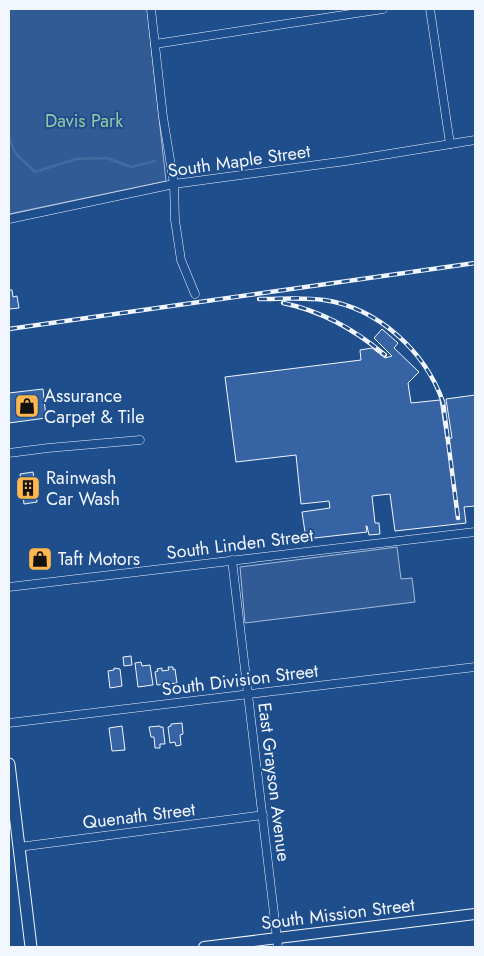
<svg xmlns="http://www.w3.org/2000/svg" width="484" height="956" viewBox="0 0 484 956" font-family="Jost,sans-serif">
<style>
.built{fill:#305b95;stroke:#a8bbd7}
.lines{fill:none;stroke-linecap:round;stroke-linejoin:round}
.stream{stroke:#446ba0;stroke-width:2.5}
.building{fill:#3563a3;stroke:#f2f6ff}
.minor-casing{stroke:#f2f6ff;stroke-width:9}
.secondary-casing{stroke:#f2f6ff;stroke-width:12}
.primary-casing{stroke:#f2f6ff;stroke-width:13}
.minor{stroke:#1f4e8c;stroke-width:8}
.secondary{stroke:#1f4e8c;stroke-width:10}
.primary{stroke:#1f4e8c;stroke-width:11}
.rail-casing{stroke:#f2f6ff;stroke-width:4.5}
.rail{stroke:#1f4e8c;stroke-width:2.5;stroke-dasharray:8;stroke-linecap:butt}
.labels{text-anchor:middle;stroke-width:4;stroke-linejoin:round;paint-order:stroke}
.park-label{font-size:18px;fill:#97c8a6;stroke:#1f4e8c}
.street-label{font-size:18px;fill:#f2f6ff;stroke:#1f4e8c}
.poi-label{font-size:18px;fill:#f2f6ff;stroke:#1f4e8c;text-anchor:start}
</style>
<rect width="100%" height="100%" fill="#1f4e8c"/>
<g class="built">
<polygon points="9,9 147,9 166,181 9,214"/>
<polygon points="397,547 401,579 412,578 415,602 245,623 240,567"/>
</g>
<g class="lines">
<polyline class="stream" points="9,138 16,154 35,172 76,159 107,158 131,167 155,161"/>
</g>
<g class="building">
<polygon points="9,290 12,290 13,297 17,296 19,308 9,309"/>
<polygon points="382,329 398,343 394,348 419,372 408,383 411,403 440,400 446,439 452,438 446,399 475,395 475,506 464,507 466,523 395,531 390,494 372,496 375,523 379,523 380,534 369,535 367,526 366,526 367,532 306,539 302,512 330,508 329,501 301,504 296,455 236,462 225,377 361,360 360,350 372,348 385,358 392,356 374,338"/>
<polygon points="43,389 46,418 9,423 9,393"/>
<polygon points="33,472 37,502 24,504 20,474"/>
<polygon points="45,550 47,567 36,568 34,552"/>
<polygon points="131,656 132,665 124,666 123,657"/>
<polygon points="141,662 142,666 150,665 153,685 138,687 135,663"/>
<polygon points="168,667 173,667 173,670 175,669 177,683 157,685 155,672 158,671 157,669 162,668 162,671 169,670"/>
<polygon points="114,668 120,669 122,686 110,688 108,671 114,670"/>
<polygon points="182,723 183,734 180,735 181,745 176,746 175,742 170,743 168,727 171,726 171,724"/>
<polygon points="122,726 125,750 112,751 109,728"/>
<polygon points="160,726 160,727 163,727 165,744 160,744 160,748 155,748 154,737 151,737 149,727"/>
</g>
<g class="lines">
<defs>
<g id="minor">
<polyline points="151,9 163,117 174,184 175,220 181,260 195,294"/>
<polyline points="430,9 450,144"/>
<polyline points="155,44 383,9"/>
<polyline points="9,219 174,184 346,161 475,140"/>
<polyline points="9,453 48,448 140,440"/>
<polyline points="232,560 278,947"/>
<polyline points="9,587 475,532"/>
<polyline points="9,723 475,667"/>
<polyline points="19,847 263,815"/>
</g>
<polyline id="secondary" points="204,947 475,914"/>
<polyline id="primary" points="9,764 31,947"/>
</defs>
<use href="#minor" class="minor-casing"/>
<use href="#secondary" class="secondary-casing"/>
<use href="#primary" class="primary-casing"/>
<use href="#minor" class="minor"/>
<use href="#secondary" class="secondary"/>
<use href="#primary" class="primary"/>
<defs>
<g id="rail">
<path d="M259 299C280 299 303 297 324 300 378 308 425 351 443 402L458 518"/>
<path d="M283 303C322 311 354 329 385 355"/>
<polyline points="9,329 475,263"/>
</g>
</defs>
<use href="#rail" class="rail-casing"/>
<use href="#rail" class="rail"/>
</g>
<defs>
<symbol id="shop-square" viewBox="-11 -11 22 22"><rect x="-9" y="-9" width="18" height="18" rx="4" fill="#ffb74d" stroke="#1f4e8c"/><path d="M-5-2.5h2.3a2.7 3.5 0 0 1 5.4 0H5L5.5 6h-11ZM-1.5-2.5h3a1.5 2.3 0 0 0-3 0Z" fill="#111"/></symbol>
<symbol id="building-square" viewBox="-11 -11 22 22"><rect x="-9" y="-9" width="18" height="18" rx="4" fill="#ffb74d" stroke="#1f4e8c"/><path d="M-4-6H4V6H1V3H-1V6H-4ZM-2.5-4.3h1.7v1.8h-1.7ZM.8-4.3h1.7v1.8H.8ZM-2.5-1h1.7V.8h-1.7ZM.8-1h1.7V.8H.8Z" fill="#111"/></symbol>
</defs>
<g fill-rule="evenodd">
<use href="#shop-square" x="13" y="392" width="28" height="28"/>
<use href="#building-square" x="14" y="474" width="28" height="28"/>
<use href="#shop-square" x="26" y="545" width="28" height="28"/>
</g>
<g class="labels">
<g class="park-label">
<text x="84" y="127">Davis Park</text>
</g>
<g class="street-label">
<text transform="translate(239 161) rotate(-8)" y="6">South Maple Street</text>
<text transform="translate(240 544) rotate(-7)" y="6">South Linden Street</text>
<text transform="translate(240 680) rotate(-7)" y="6">South Division Street</text>
<text transform="translate(274 782) rotate(83)" y="6">East Grayson Avenue</text>
<text transform="translate(139 816) rotate(-7)" y="6">Quenath Street</text>
<text transform="translate(338 914) rotate(-7)" y="6">South Mission Street</text>
</g>
<g class="poi-label">
<text x="44" y="402">Assurance<tspan x="44" dy="21">Carpet &amp; Tile</tspan></text>
<text x="46" y="484">Rainwash<tspan x="46" dy="21">Car Wash</tspan></text>
<text x="58" y="565">Taft Motors</text>
</g>
</g>
<rect width="484" height="956" fill="none" stroke="#f2f6ff" stroke-width="20"/>
</svg>
